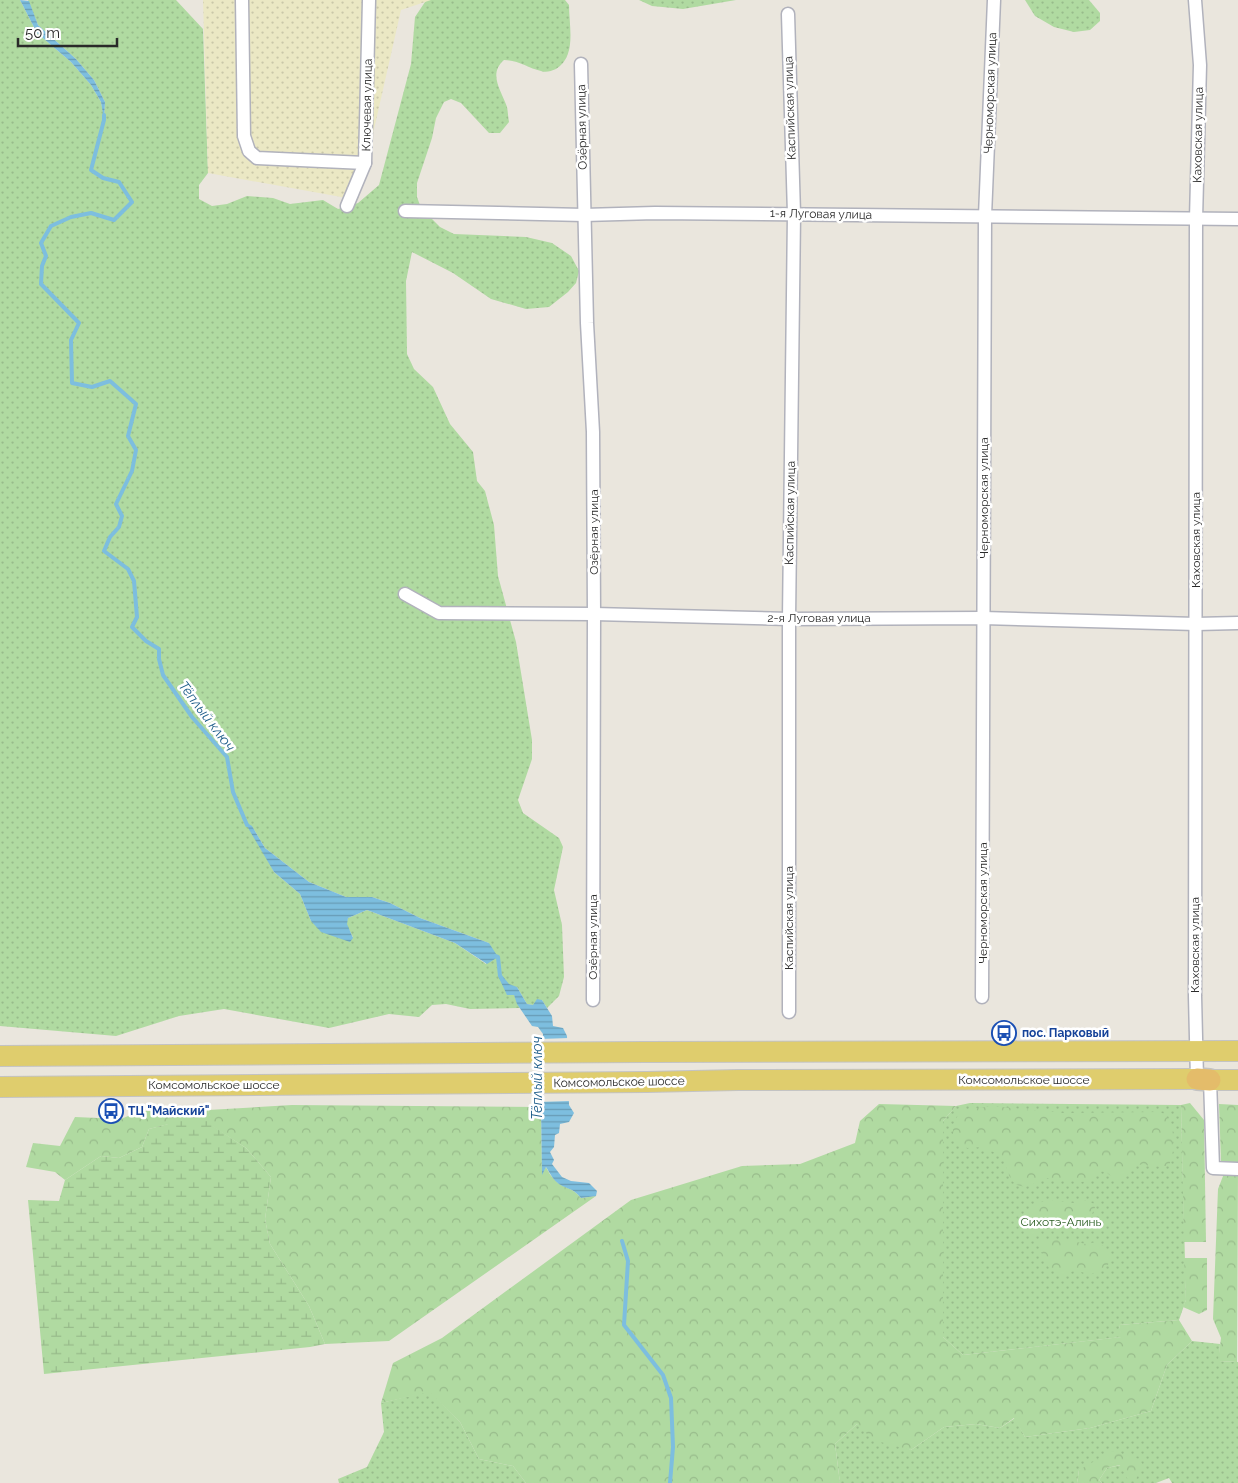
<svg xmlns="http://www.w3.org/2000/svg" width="1238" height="1483" viewBox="0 0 1238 1483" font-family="Raleway,sans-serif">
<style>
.grass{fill:url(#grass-dots);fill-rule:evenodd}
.forest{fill:url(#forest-crowns)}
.wetland{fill:url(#wetland-marsh)}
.sand{fill:url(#sand-dots)}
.water{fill:url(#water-rules)}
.pier{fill:#eae6dd}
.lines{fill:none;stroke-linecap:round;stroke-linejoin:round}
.stream{stroke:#7dbedf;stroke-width:4}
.minor-casing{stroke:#b1b2bc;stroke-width:15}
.primary-casing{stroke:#c3c3c3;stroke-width:22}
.trunk-casing{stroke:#c3c3c3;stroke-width:24}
.minor{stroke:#fff;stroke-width:12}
.primary{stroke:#dfcd6d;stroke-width:20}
.trunk{stroke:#e4bc6a;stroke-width:21}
.labels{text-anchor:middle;stroke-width:5;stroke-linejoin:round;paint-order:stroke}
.street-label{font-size:12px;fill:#2a2a2a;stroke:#fff}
.transit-label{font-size:12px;font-weight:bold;fill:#164399;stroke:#fff;text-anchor:start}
.park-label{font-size:12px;fill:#2b5e23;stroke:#fff}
.water-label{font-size:14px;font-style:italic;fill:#1e5d8a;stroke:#fff}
</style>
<defs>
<pattern id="grass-dots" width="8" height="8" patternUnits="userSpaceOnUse" patternTransform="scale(1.25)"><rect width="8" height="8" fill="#b0daa1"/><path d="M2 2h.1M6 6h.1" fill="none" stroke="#98bb8b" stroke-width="1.8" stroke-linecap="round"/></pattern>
<pattern id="forest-crowns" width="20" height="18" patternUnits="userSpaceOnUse" patternTransform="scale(1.25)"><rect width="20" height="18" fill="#b0daa1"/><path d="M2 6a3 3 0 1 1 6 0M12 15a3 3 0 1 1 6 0" fill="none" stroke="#98bb8b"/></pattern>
<pattern id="wetland-marsh" width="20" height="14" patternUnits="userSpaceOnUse" patternTransform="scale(1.25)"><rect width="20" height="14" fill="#b0daa1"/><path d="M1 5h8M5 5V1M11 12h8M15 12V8" fill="none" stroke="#98bb8b"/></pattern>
<pattern id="sand-dots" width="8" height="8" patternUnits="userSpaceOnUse" patternTransform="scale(1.25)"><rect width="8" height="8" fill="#ebe8c4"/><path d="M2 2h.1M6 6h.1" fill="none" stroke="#cac7a9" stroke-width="1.8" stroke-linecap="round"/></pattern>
<pattern id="water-rules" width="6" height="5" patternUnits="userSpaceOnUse" patternTransform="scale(1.25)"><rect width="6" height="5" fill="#7dbedf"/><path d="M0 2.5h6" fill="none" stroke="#679bb5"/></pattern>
</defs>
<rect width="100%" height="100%" fill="#eae6dd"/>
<g class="grass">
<path d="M0 0H20L37 33 71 62 91 85 101 102 104 117 105 102 94 80 76 59 38 25 28 0H176L203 29 208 173 199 185V199L212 206 227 204 247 196 273 198 290 204 323 200 338 209 358 203 379 185 411 64 415 17 425 2 427 0H565L569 5C569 26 577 56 556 69 551 71 546 73 541 71 528 68 518 60 504 60 488 74 501 90 507 107 508 112 508 117 509 122L500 133H489L461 103 451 99 444 102 436 118 432 138 417 183V197L421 208 440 227 454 234 526 237 552 243 571 256 579 271 576 283 568 292 549 307 526 309 491 299 453 273 412 252 406 281 407 354 414 369 433 387 450 424 473 452 477 481 485 491 494 525 498 576 516 642 532 740V759L518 800 523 813 559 838 563 847 554 890 562 925 564 977 559 996 547 1008 542 1000 533 1005 527 1004 517 987 514 995 520 1008 470 1009 446 1004 432 1005 419 1017 389 1014 329 1028 224 1009 179 1016 116 1036 0 1026ZM252 826 265 848 309 882 346 897H372L390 903 420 918 489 943 486 964 455 943 367 910 348 918 346 924 353 937 311 921 300 894 274 872Z"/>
<polygon points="639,0 736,0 683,9 652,6"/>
<polygon points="1025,0 1089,0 1100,13 1100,21 1090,30 1074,32 1054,27 1035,16"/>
<polygon points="970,1103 1181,1105 1186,1300 1179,1320 1119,1325 1122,1337 963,1355 943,1337 943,1121 956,1106"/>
<polygon points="1192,1341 1220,1344 1219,1361 1238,1362 1238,1483 1172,1483 1169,1478 1156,1483 1102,1483 1099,1480 1107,1468 1121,1465 1139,1459 1079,1470 1077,1483 840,1483 835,1444 857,1424 911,1450 944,1427 976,1424 1000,1428 1015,1418 1025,1437 1090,1428 1151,1411 1167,1365"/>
<polygon points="430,1391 460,1422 479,1459 513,1466 526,1483 339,1483 338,1479 367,1467 384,1432 381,1403"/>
</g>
<g class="forest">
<polygon points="1190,1103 1204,1120 1206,1242 1184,1242 1181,1105"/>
<polygon points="879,1104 956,1106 943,1121 943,1337 963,1355 1121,1337 1119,1325 1179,1320 1192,1341 1167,1365 1151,1411 1090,1428 1025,1437 1014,1418 1000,1428 976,1424 944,1427 911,1450 873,1440 857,1424 835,1444 840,1483 526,1483 513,1466 479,1459 460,1422 430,1392 381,1403 393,1363 442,1338 631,1200 742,1166 800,1164 855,1143 860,1121"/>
<polygon points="1219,1104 1238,1105 1238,1164 1221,1162"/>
<path d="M292 1105 541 1107 542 1173 546 1167C549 1173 552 1178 558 1183 567 1189 573 1188 581 1198L596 1196 389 1341 325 1344 309 1306 270 1244 265 1219 271 1177 246 1148 212 1126 208 1110Z"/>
<path d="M991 1106 1064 1113 1158 1112C1159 1112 1164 1113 1165 1115 1176 1124 1175 1154 1169 1165 1157 1169 1145 1163 1132 1165L1125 1179 1118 1182 1106 1172 1099 1171 1088 1181 1080 1182 1048 1178 1025 1187 1017 1185 1011 1180 1003 1159 996 1153 982 1147 967 1148 953 1140V1125L960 1111Z"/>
<polygon points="140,1111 169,1111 169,1124 149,1129 142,1147 119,1158 101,1156 65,1180 55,1172 26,1167 33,1143 60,1146 75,1117 121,1119"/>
<polygon points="1225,1171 1238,1171 1237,1362 1218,1361 1221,1338 1213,1319 1218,1189"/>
<polygon points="1047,1200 1074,1203 1086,1200 1096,1205 1089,1221 1077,1223 1063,1220 1055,1222 1041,1228 1032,1236 1028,1234 1022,1219 1031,1206"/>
<path d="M1043 1239 1070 1240 1085 1244 1097 1242C1107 1248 1112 1252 1108 1265L1090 1275 1076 1270 1062 1275 1049 1268 1037 1243Z"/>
<polygon points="1184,1258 1207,1258 1207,1310 1199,1314 1183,1307 1186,1300"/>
<polygon points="1112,1451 1139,1459 1143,1465 1136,1479 1128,1480 1120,1465 1107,1468 1099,1480 1102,1483 1077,1483 1079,1470"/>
</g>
<polygon class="wetland" points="208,1110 213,1126 246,1148 271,1177 265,1219 270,1244 309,1306 325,1344 310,1347 44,1374 28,1200 59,1201 65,1180 101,1156 119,1158 142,1147 149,1129 168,1124 169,1111"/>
<polygon class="sand" points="203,0 431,0 401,10 358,200 208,173"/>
<g class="water">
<polygon points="20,0 29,1 38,25 76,59 94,80 105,102 104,120 101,102 91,85 71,62 37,33"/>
<polygon points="244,821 252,826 265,848 309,882 346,897 372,897 390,903 420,918 489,943 498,957 487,964 455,943 367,910 348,918 347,924 353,938 350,942 321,932 311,921 300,894 274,872"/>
<path d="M501 974 509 984 517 987 527 1004 533 1005 537 999 542 1000 552 1016 553 1026 563 1028 567 1036 569 1105 574 1113 569 1122 560 1124 559 1133 555 1135 554 1147 550 1152 554 1160 552 1164 562 1177 571 1181 589 1183 597 1191 596 1196 581 1198C573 1188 569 1190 559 1184 553 1180 550 1173 546 1167L542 1175 541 1107 543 1034 538 1027 532 1026 517 1004 514 995H507L499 978Z"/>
</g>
<polygon class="pier" points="569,1038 572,1101 538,1102 540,1039"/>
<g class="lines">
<g class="stream">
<polyline points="104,115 104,120 91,170 103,178 119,182 132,202 114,220 91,213 71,217 51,226 41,243 46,256 42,266 41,284 79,323 71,340 72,383 92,387 110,381 136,404 128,436 136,450 132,471 116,504 122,516 119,527 110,537 104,551 128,569 134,581 137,617 132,627 146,641 159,649 159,659 163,675 192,717 227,757 233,792 247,825"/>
<polyline points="495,956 498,957 500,976 502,979"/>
<polyline points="622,1241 628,1261 624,1325 663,1375 671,1398 673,1447 670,1483"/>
</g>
<defs>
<g id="minor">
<polyline points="242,0 244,136 249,151 257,158 365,163"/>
<polyline points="1195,0 1200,65 1196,219 1195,996 1197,1079"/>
<polyline points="788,14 794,214 789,619 789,1012"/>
<polyline points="581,64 587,323 593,432 594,614 593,1000"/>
<polyline points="347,206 365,163 369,0"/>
<polyline points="405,211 584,215 655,213 1238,219"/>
<polyline points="405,594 439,613 594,614 789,619 983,618 1196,624 1238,623"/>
<polyline points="982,997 985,216 994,0"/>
<polyline points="1210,1080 1213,1168 1238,1169"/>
</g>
<g id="primary">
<polyline points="0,1056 646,1052 1238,1051"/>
<polyline points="1210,1080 1238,1080"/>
<polyline points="0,1087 647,1082 738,1080 1197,1079"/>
</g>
<polyline id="trunk" points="1197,1079 1210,1080"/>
</defs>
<use href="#minor" class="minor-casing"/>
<use href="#primary" class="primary-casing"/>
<use href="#trunk" class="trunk-casing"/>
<use href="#minor" class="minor"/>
<use href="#primary" class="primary"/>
<use href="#trunk" class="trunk"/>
</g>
<defs>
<symbol id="bus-ring" viewBox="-11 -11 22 22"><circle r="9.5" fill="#fff" stroke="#1a4fb4" stroke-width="1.5"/><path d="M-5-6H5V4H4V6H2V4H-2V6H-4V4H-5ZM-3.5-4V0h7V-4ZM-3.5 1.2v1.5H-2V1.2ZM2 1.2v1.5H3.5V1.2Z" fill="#1a4fb4"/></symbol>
</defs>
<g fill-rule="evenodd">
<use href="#bus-ring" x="990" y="1019" width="28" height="28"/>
<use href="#bus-ring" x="97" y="1097" width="28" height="28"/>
</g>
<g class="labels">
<g class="street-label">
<text transform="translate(990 93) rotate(-88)" y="4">Черноморская улица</text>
<text transform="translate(367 105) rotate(-89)" y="4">Ключевая улица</text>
<text transform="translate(790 108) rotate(-92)" y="4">Каспийская улица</text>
<text transform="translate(582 127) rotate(-91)" y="4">Озёрная улица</text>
<text transform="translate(1198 135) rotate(-89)" y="4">Каховская улица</text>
<text transform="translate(821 214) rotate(1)" y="4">1-я Луговая улица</text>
<text transform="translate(984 498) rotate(-90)" y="4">Черноморская улица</text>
<text transform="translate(790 513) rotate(-89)" y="4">Каспийская улица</text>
<text transform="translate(594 532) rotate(-90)" y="4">Озёрная улица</text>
<text transform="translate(1196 540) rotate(-90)" y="4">Каховская улица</text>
<text x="819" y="622">2-я Луговая улица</text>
<text transform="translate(983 903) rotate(-90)" y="4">Черноморская улица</text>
<text transform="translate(789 918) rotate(-90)" y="4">Каспийская улица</text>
<text transform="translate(593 937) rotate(-90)" y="4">Озёрная улица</text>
<text transform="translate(1195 945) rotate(-90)" y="4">Каховская улица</text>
<text x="1024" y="1084">Комсомольское шоссе</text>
<text transform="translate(619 1082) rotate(-1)" y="4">Комсомольское шоссе</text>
<text x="214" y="1089">Комсомольское шоссе</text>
</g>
<g class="transit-label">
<text x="1022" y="1037">пос. Парковый</text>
<text x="128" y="1115">ТЦ "Майский"</text>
</g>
<g class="park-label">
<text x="1061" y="1226">Сихотэ-Алинь</text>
</g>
<g class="water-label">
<text transform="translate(207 716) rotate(53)" y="5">Тёплый ключ</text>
<text transform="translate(537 1078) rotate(-90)" y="5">Тёплый ключ</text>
</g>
</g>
<path d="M18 38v8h99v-8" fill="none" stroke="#2a2a2a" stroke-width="2.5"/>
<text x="25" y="38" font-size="15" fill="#2a2a2a" stroke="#ffffff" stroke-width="4" paint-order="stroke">50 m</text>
</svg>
